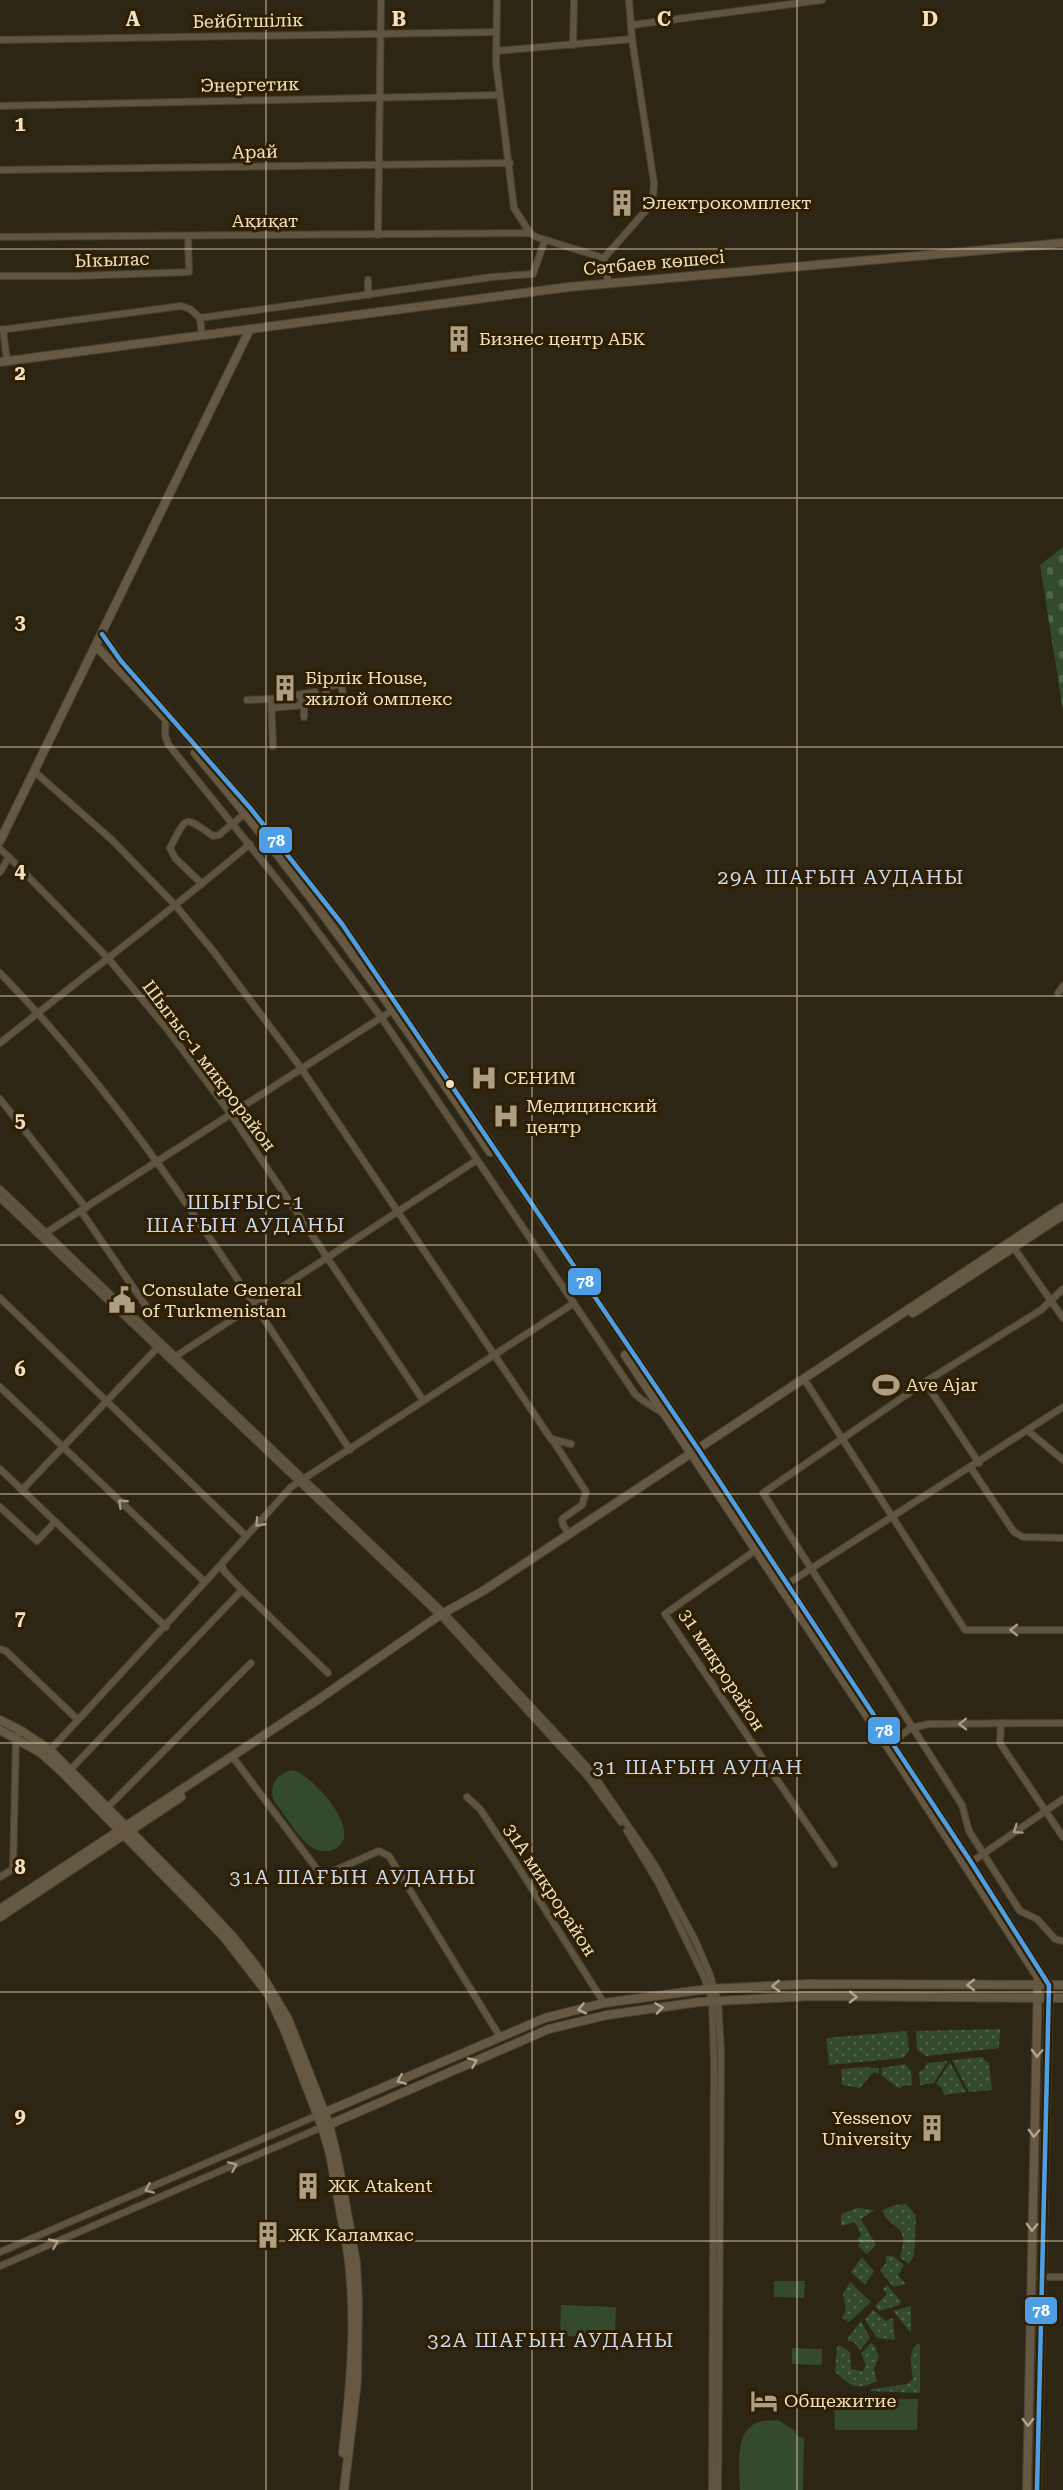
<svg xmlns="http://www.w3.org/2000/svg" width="1063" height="2490" viewBox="0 0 1063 2490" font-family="'Roboto Serif',serif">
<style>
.grass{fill:url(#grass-dots)}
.cemetery{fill:url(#cemetery-stones)}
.green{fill:#334b2c}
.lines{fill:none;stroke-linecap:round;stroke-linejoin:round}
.minor-casing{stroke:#4a4232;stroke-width:8}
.major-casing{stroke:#4a4232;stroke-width:10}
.minor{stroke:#5f5440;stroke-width:6}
.major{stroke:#655943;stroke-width:8}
.bus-1-casing{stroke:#2f1f00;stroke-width:9}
.bus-1{stroke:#4d9ee5;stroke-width:4.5}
.oneway{stroke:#a89a81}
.oneway2{stroke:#b2a389}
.grid{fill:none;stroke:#f1e0c2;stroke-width:1.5;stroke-opacity:0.55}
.bus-dot{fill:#f1e0c2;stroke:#2f1f00;stroke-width:2}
.labels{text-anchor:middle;stroke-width:6;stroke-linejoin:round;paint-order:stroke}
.street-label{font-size:18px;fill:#f1e0c2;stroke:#2f1f00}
.poi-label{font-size:18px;fill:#f1e0c2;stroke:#2f1f00;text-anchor:start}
.neighbourhood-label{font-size:20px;letter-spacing:1.5px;fill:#c9d8f2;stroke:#2f1f00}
.grid-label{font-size:20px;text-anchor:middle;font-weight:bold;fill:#f1e0c2;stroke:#2f1f00;stroke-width:6;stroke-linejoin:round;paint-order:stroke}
.line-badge{stroke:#2f1f00;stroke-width:2}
.badge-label{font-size:16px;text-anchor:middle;font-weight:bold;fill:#fff}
</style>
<defs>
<pattern id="grass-dots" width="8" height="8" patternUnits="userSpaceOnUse" patternTransform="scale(1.5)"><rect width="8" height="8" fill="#334b2c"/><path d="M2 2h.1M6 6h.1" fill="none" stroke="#516549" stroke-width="1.8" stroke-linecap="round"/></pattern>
<pattern id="cemetery-stones" width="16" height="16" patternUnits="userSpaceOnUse" patternTransform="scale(1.5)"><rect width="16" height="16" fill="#334b2c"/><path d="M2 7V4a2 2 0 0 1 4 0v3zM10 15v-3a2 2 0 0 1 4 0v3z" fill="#516549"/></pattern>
</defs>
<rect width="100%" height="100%" fill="#2e2614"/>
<g class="grass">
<polygon points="1000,2029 999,2048 926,2056 917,2050 916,2031"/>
<polygon points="907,2031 909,2051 903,2058 829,2065 826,2038"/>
<polygon points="983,2057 986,2062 989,2062 992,2090 969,2092 952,2060"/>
<polygon points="948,2061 934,2083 920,2085 919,2072 924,2069 927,2063"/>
<polygon points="950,2062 966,2092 944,2095 942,2088 936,2084"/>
<polygon points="905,2064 911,2071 912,2085 902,2086 900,2089 881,2075 882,2068"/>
<polygon points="864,2067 879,2068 879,2074 873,2072 860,2088 842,2085 841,2069"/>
<path d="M906 2204 916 2215 914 2256 909 2264 900 2258C911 2222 891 2232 882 2210L895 2205Z"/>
<polygon points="857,2208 875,2210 861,2219 876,2245 867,2254 858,2246 860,2243 857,2239 861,2235 855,2222 841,2226 841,2214"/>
<polygon points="886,2256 893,2256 904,2265 898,2275 906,2284 893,2287 880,2270 886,2263"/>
<polygon points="862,2257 874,2271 865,2285 851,2272"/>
<polygon points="850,2282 871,2302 849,2322 842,2318 846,2310 843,2294"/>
<polygon points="887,2285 901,2301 899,2305 879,2311 875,2306 887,2294 883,2289"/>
<polygon points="911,2306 911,2333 893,2311"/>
<polygon points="873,2310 886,2321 893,2318 895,2340 877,2338 865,2320"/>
<polygon points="861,2321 870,2338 860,2350 854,2342 848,2341 848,2338"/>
<path d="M871 2343 875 2346 879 2357 874 2369 877 2381C853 2392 852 2385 835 2372L837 2347 839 2345 850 2352 851 2369 863 2371 866 2366 861 2353Z"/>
<path d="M917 2344H920V2393L870 2391 872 2389 907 2384 913 2379C912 2367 907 2353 917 2344Z"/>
</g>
<polygon class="cemetery" points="1063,547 1063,711 1040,565"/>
<g class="green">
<path d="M293 1770C313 1775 372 1840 329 1851 323 1852 316 1851 311 1847 298 1837 284 1814 274 1801 268 1785 277 1773 293 1770Z"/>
<polygon points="774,2281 805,2281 804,2298 774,2297"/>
<polygon points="561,2305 616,2307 615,2337 560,2336"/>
<polygon points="792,2348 822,2349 822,2365 792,2364"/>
<polygon points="834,2399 918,2399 917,2430 835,2430"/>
<path d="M778 2420 794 2430 797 2436 804 2438 803 2490H740C740 2469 733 2430 759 2422 764 2420 772 2421 778 2420Z"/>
</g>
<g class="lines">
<defs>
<g id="minor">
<polyline points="497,0 496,63 514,208 530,233 536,237 604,258"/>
<polyline points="632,25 822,0"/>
<polyline points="0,40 496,32"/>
<polyline points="573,45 574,0"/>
<polyline points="496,51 632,39"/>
<polyline points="0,106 500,95"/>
<polyline points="0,170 510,163"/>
<polyline points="378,235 381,0"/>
<polyline points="0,237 530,233"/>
<polyline points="604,258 648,208 653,198 654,183 632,39 629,0"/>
<polyline points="604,258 608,283"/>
<polyline points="0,276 75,276 189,272 188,236"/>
<polyline points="368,280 368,295"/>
<polyline points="200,318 492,277 533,274 545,240"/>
<polyline points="3,329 7,361"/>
<polyline points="0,330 181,306 190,309 200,318 202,335"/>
<polygon points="341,684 344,699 328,701 325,687"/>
<polyline points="299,695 304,705 304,717"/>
<polyline points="271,699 315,692"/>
<polyline points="247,700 271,699 273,746"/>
<polyline points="272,708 304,705"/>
<polyline points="166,714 165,735 168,744 300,908 381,1017 635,1394 642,1400 663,1413"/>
<polyline points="35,772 112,840 176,906 214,952 301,1068 551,1439 571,1444"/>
<polyline points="0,849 9,857 0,872"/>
<polyline points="9,857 107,957 167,1029 230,1113 423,1400"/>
<path d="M202 884 175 858 170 848C187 816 183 815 213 836L219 835 248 811"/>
<path d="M0 973C138 1114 241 1286 350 1450"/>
<polyline points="1058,993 1063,986"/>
<path d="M0 1043C83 977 168 913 250 844"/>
<polyline points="0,1099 86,1208"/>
<polyline points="0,1189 447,1616 591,1771 656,1867 696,1942 710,1975 718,2001 721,2051 718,2490"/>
<polyline points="0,1198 443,1618 588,1777 621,1822"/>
<polyline points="81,1211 150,1312"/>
<polyline points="44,1234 396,1008"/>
<polyline points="1014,1248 1063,1318"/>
<polyline points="1063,1289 1041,1310 925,1382 763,1493 962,1805 969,1831 1020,1911 1037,1919 1055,1939 1063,1941"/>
<polyline points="0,1298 246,1536"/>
<polyline points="173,1358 477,1160"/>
<polyline points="804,1379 965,1630 1063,1630"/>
<polyline points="925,1382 979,1463"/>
<polyline points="0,1387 205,1582 291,1487 574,1303"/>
<polyline points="1027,1430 1063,1460"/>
<polyline points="552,1439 586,1492 582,1505 562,1519 563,1525 569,1534"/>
<polyline points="971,1468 1014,1532 1023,1537 1063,1538"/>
<polyline points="0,1469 166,1627"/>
<polyline points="22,1490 160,1345"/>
<polyline points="0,1507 37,1541 55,1522"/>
<polyline points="756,1550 665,1614 834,1864"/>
<polyline points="222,1565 224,1571 242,1590 328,1673"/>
<polyline points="784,1586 1063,1407"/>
<polyline points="0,1649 6,1651 78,1720 205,1582"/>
<polyline points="1001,1723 1000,1743 1063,1837"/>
<polyline points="892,1742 911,1728 929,1724 1063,1723"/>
<polyline points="50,1750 78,1720"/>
<polyline points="232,1756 322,1876 379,1851 389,1856 500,2037"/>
<polyline points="70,1770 242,1590"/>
<polyline points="467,1797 480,1809 512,1857 604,2003"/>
<polyline points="106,1809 251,1663"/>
<polyline points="627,1831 659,1884 704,1977 712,2001 714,2061 712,2490"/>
<polyline points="970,1863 1063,1799"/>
<polyline points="0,1877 13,1869 16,1738 20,1730"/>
<polyline points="0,2252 318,2115"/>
<polyline points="0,2266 322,2127"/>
<polyline points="1040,2277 1063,2277"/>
</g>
<g id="major">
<polyline points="0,362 569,287 1063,243"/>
<polyline points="102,634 121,661 251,809 342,924 698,1449 971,1862 1049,1985 1037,2490"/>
<polyline points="96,646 165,718"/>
<path d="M195 753C302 879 398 1014 490 1152"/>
<polyline points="0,841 250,329"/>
<polyline points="913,1313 1063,1215"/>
<polyline points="625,1355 898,1762 1038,1977 1027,2490"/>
<polyline points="0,1720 20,1730 50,1750 192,1893 234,1938 257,1967 288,2019 329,2124 338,2162 356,2263 358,2301 357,2381 344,2490"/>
<polyline points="0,1730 41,1753 62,1772 224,1937 268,1994 285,2031 322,2127 330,2154 343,2226"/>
<polyline points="0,1909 319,1699 440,1615 483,1591 1063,1207"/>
<polyline points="0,1917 181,1797"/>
<polyline points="321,2114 545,2018 604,2003 708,1989 809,1984 1063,1985"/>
<polyline points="326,2126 549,2029 607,2015 699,2002 811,1996 1063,1998"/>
<path d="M343 2453C351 2383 358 2311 346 2241"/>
</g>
</defs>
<use href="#minor" class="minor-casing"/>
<use href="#major" class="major-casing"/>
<use href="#minor" class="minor"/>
<use href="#major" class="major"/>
<defs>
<polyline id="bus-1" points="102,634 121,661 251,809 342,924 698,1449 971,1862 1049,1985 1037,2490"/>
</defs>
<use href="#bus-1" class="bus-1-casing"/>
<use href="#bus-1" class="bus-1"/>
</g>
<defs><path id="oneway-chevron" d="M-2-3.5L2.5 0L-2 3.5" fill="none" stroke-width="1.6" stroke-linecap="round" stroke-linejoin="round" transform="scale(1.5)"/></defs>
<g class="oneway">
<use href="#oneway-chevron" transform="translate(122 1503) rotate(-136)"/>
<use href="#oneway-chevron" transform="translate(259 1523) rotate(132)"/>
<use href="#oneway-chevron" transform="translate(1014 1630) rotate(180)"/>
<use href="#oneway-chevron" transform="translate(963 1724) rotate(179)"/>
<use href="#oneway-chevron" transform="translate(1017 1830) rotate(145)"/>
<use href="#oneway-chevron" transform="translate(233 2166) rotate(-23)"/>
<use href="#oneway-chevron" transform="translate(149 2189) rotate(156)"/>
<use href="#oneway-chevron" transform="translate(54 2243) rotate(-23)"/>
</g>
<g class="oneway2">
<use href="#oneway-chevron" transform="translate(971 1985) rotate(180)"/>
<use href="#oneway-chevron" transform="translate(776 1986) rotate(178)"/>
<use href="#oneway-chevron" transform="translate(853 1997) rotate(1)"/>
<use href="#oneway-chevron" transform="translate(659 2008) rotate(-8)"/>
<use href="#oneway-chevron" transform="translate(582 2009) rotate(166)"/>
<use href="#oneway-chevron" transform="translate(1037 2053) rotate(92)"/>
<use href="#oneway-chevron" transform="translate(473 2062) rotate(-23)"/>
<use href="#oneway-chevron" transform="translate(401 2080) rotate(157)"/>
<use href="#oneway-chevron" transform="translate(1034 2133) rotate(92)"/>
<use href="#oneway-chevron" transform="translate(1032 2227) rotate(92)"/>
<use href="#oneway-chevron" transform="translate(1028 2422) rotate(91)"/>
</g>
<path class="grid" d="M266 0V2490M532 0V2490M797 0V2490M0 249H1063M0 498H1063M0 747H1063M0 996H1063M0 1245H1063M0 1494H1063M0 1743H1063M0 1992H1063M0 2241H1063"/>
<defs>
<symbol id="building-bare" viewBox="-9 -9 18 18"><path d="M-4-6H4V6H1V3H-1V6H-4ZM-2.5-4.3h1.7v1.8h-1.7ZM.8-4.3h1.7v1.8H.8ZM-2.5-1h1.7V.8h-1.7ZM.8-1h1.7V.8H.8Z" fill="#ad9f85" stroke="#2f1f00" stroke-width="2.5" paint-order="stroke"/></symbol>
<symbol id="hospital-bare" viewBox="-9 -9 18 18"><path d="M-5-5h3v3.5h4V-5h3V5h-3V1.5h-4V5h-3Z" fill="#ad9f85" stroke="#2f1f00" stroke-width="2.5" paint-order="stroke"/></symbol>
<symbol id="civic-bare" viewBox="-9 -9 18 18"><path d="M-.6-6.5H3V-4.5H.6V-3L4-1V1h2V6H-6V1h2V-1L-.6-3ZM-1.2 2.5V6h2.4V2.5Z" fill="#ad9f85" stroke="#2f1f00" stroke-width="2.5" paint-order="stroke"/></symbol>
<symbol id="stadium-bare" viewBox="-9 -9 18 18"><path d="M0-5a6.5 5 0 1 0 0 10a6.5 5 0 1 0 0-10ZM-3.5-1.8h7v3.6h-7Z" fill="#ad9f85" stroke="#2f1f00" stroke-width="2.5" paint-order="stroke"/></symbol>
<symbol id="hotel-bare" viewBox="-9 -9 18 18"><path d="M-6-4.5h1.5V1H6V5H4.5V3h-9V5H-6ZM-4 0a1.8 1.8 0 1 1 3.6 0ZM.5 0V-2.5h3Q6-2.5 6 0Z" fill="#ad9f85" stroke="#2f1f00" stroke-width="2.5" paint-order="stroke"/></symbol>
</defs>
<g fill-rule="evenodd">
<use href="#building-bare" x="603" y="184" width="38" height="38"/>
<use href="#building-bare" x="440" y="320" width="38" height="38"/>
<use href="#building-bare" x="266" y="669" width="38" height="38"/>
<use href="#hospital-bare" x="465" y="1059" width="38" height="38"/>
<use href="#hospital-bare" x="487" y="1097" width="38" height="38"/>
<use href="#civic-bare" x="103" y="1281" width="38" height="38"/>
<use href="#stadium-bare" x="867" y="1366" width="38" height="38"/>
<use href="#building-bare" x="913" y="2109" width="38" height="38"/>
<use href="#building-bare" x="289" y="2167" width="38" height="38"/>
<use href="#building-bare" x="249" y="2216" width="38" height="38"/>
<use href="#hotel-bare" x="745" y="2382" width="38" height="38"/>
</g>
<circle class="bus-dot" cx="450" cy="1084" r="5"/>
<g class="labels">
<g class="street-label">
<text transform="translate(248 21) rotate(-1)" y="6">Бейбітшілік</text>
<text transform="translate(250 85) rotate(-1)" y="6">Энергетик</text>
<text transform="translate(255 152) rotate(-1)" y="6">Арай</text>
<text x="265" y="227">Ақиқат</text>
<text transform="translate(112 260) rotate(-2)" y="6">Ыкылас</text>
<text transform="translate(654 263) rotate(-5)" y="6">Сәтбаев көшесі</text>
<text transform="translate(209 1066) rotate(53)" y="6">Шыгыс-1 микрорайон</text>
<text transform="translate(722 1670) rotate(57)" y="6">31 микрорайон</text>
<text transform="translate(550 1890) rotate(57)" y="6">31А микрорайон</text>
</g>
<g class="poi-label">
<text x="642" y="209">Электрокомплект</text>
<text x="479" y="345">Бизнес центр АБК</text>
<text x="305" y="684">Бірлік House,<tspan x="305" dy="21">жилой омплекс</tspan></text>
<text x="504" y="1084">СЕНИМ</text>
<text x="526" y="1112">Медицинский<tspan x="526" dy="21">центр</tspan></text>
<text x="142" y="1296">Consulate General<tspan x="142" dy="21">of Turkmenistan</tspan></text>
<text x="906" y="1391">Ave Ajar</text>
<text x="912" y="2124" text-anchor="end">Yessenov<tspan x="912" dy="21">University</tspan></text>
<text x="328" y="2192">ЖК Atakent</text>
<text x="288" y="2241">ЖК Каламкас</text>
<text x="784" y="2407">Общежитие</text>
</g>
<g class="neighbourhood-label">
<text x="841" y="884">29А ШАҒЫН АУДАНЫ</text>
<text x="246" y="1209">ШЫҒЫС-1<tspan x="246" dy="23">ШАҒЫН АУДАНЫ</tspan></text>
<text x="698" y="1774">31 ШАҒЫН АУДАН</text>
<text x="353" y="1884">31А ШАҒЫН АУДАНЫ</text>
<text x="551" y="2347">32А ШАҒЫН АУДАНЫ</text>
</g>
</g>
<g class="grid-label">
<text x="133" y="26">A</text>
<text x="399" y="26">B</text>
<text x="664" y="26">C</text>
<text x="930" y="26">D</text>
<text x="20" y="131">1</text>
<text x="20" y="380">2</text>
<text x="20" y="629">3</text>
<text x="20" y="878">4</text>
<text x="20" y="1127">5</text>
<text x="20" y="1376">6</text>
<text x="20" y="1625">7</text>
<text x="20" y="1874">8</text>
<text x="20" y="2123">9</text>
</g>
<g class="line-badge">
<rect x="258" y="826" width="35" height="28" rx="6" fill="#4d9ee5"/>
<rect x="567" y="1267" width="35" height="29" rx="6" fill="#4d9ee5"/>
<rect x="867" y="1716" width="34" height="29" rx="6" fill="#4d9ee5"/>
<rect x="1024" y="2296" width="34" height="29" rx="6" fill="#4d9ee5"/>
</g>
<g class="badge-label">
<text x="276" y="846">78</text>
<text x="585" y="1287">78</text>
<text x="884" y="1736">78</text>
<text x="1041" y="2316">78</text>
</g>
</svg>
